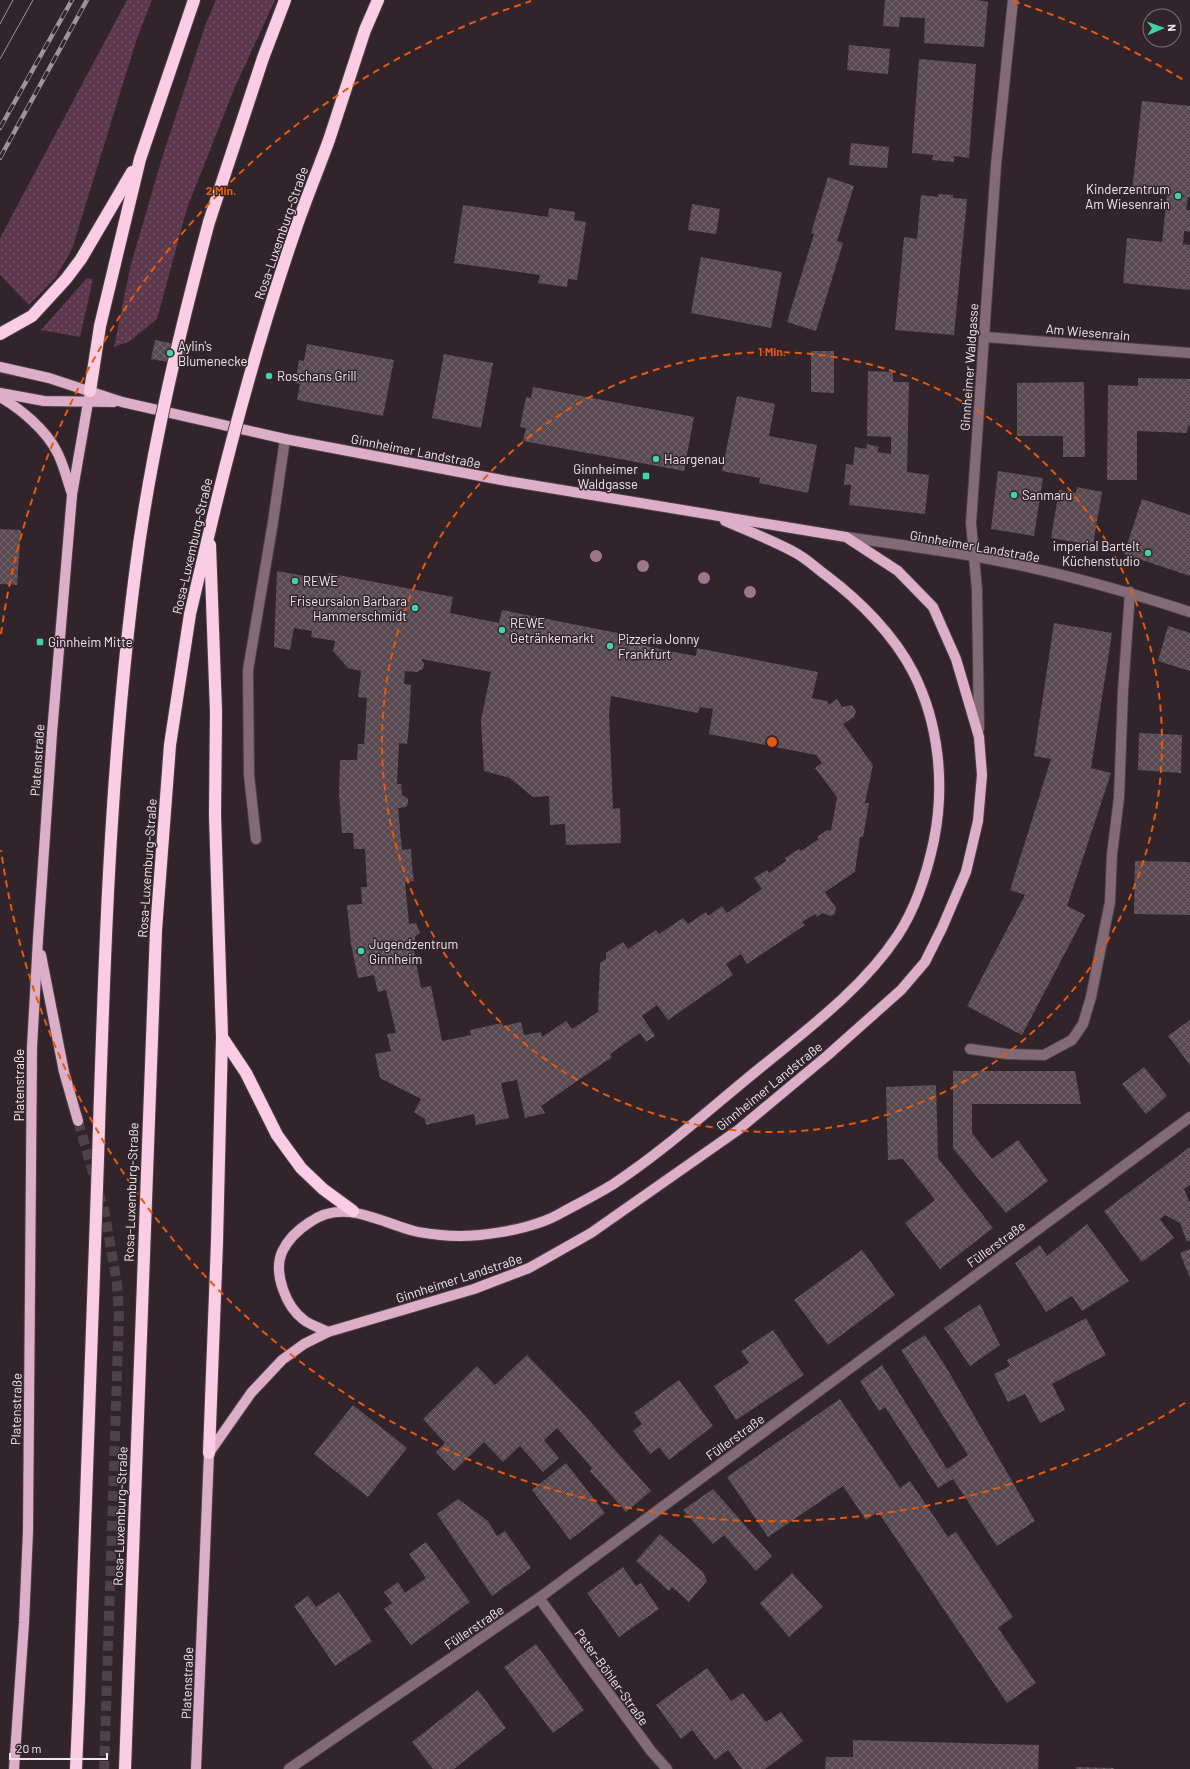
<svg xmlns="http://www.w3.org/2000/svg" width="1190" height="1769" viewBox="0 0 1190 1769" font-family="Barlow,sans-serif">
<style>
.grass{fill:url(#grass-dots)}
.building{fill:url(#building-cross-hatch);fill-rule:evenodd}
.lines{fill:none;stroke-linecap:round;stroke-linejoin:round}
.major-tunnel{stroke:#4e4148;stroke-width:10;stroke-dasharray:10 5;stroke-linecap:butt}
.minor-casing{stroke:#4c3f46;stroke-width:12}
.major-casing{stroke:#4c3f46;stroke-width:12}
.highway-casing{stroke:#4c3f46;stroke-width:14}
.minor{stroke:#826b77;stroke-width:10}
.major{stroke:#ddaec7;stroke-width:10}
.highway{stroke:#facde5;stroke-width:12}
.tram{stroke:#9e9399;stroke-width:1}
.rail-casing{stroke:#9e9399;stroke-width:4.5}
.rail{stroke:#31242b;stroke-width:3;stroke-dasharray:9;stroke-linecap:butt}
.highway-bridge-casing{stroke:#4c3f46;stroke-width:14;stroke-linecap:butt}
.highway-bridge{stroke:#facde5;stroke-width:12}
.tree{fill:#9e768b}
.ring{fill:none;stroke:#e8590c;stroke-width:2;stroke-dasharray:7 5}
.poi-dot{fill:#41d4a1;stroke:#31242b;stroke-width:1.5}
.labels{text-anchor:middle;stroke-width:3;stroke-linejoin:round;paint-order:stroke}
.poi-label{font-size:13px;fill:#f0e7ec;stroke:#31242b;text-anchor:start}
.street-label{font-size:13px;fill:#f0e7ec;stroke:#31242b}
.centre{fill:#e8590c;stroke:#31242b;stroke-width:2}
.ring-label{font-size:12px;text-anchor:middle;font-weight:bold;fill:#e8590c;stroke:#31242b;stroke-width:3;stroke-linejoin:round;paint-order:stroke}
</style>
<defs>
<pattern id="grass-dots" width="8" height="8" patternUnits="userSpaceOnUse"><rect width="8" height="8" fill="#5e394e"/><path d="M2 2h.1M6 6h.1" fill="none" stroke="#755668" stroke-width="1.8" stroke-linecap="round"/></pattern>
<pattern id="building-cross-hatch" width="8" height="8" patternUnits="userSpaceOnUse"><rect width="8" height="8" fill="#594a52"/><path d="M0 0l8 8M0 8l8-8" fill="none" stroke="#71646b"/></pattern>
</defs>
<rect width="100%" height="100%" fill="#31242b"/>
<g class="grass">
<polygon points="127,0 152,0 137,38 72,249 56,277 29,305 0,275 0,238"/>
<polygon points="216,0 275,0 235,87 187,208 157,319 130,341 114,347 130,268 162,158 205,26"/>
<polygon points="87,278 93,279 80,337 41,330"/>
</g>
<g class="building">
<polygon points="885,0 978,0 988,2 984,47 924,43 925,18 900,17 899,27 883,26"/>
<polygon points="849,45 890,49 888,74 847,70"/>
<polygon points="919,59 976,64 969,158 954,156 954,162 932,160 933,155 912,153"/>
<polygon points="1142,101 1190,106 1190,197 1188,197 1186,210 1190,210 1190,232 1184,231 1183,244 1190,245 1190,290 1123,283 1127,238 1162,242 1167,195 1132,191"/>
<polygon points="851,143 889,147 887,168 849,165"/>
<polygon points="828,177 854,186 837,241 843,243 816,331 787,322 814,234 811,233"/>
<polygon points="939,194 953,195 953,198 967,199 954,335 895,330 904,237 917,239 921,195 938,197"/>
<polygon points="692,204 720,209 716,234 688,230"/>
<polygon points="463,205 548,217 549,208 575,212 574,220 586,222 577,280 568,279 567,287 538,283 540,275 454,263"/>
<polygon points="701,257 782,272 771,328 691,313"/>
<polygon points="155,340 189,347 186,365 151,359"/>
<polygon points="307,344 394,360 383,416 297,400 300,384 295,383 299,360 304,361"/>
<polygon points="811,351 834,351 834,393 811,392"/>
<polygon points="444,354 493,363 481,428 432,418"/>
<polygon points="868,371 893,372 893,382 909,382 907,472 929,475 925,514 849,505 851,485 844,485 846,464 853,465 855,447 866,449 867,444 879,447 877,452 891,454 891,437 867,436"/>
<polygon points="1138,378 1190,379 1190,426 1188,426 1187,433 1137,431 1137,480 1107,480 1108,385 1138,386"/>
<polygon points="1084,382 1085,457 1063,457 1063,436 1017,436 1017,383"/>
<polygon points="533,387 694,417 684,471 523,441 526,428 520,427 526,397 531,398"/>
<polygon points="737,396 775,404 769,436 817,445 808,493 759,483 760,478 722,471"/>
<polygon points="998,471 1043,478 1034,536 991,529"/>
<polygon points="1077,487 1102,492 1093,545 1051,538 1059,490 1076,493"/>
<polygon points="1142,499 1190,515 1190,576 1124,554"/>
<polygon points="0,529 21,530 17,585 0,584"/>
<path d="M277 571 327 580 328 573 453 597 450 613 474 618 499 623 502 610 648 639 646 646 674 652 696 656 697 648 818 672 812 698 827 701 829 705 837 699 842 707 852 705 856 711 854 717 843 724 873 765 865 803H869L863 837H860L855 872 825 892 836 908 835 914 830 916 823 913 817 917 815 914 802 922 805 925 747 964 741 954 726 964 733 975 668 1020 657 1005 642 1016 655 1036 646 1042 640 1033 610 1054 612 1057 541 1106 545 1113 525 1118 517 1080 501 1083 509 1118 476 1125 474 1114 426 1125 425 1119 414 1112 421 1099 380 1078 375 1054 391 1051 387 1034 396 1033 386 990 378 992 374 975 358 978 351 944 347 905 362 904 361 887H367L365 849H354L353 833H342L339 794 340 760H357L358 744H364L367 698 358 697 361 671 348 668 333 651 335 641 311 637 312 631 294 628 290 650 274 647ZM421 659 491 672 481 720 484 771 510 778 533 797 549 796 550 825 565 824 566 845 621 843 620 808 613 809 609 714 611 696 698 713 700 707 713 709 709 734 816 755 822 763 815 768 837 797 831 831 827 830 817 837 819 839 801 851 799 849 785 858 786 861 769 873 767 870 754 878 762 889 727 913 722 906 708 916 706 912 688 924 683 918 659 934 656 930 628 949 623 942 606 953V959L600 963 598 1012 572 1029 566 1021 542 1037 541 1032 524 1035 521 1022 503 1026 502 1023 470 1030 471 1035 442 1041 431 986 421 988 413 946H416L415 936 420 933 416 923 409 924 405 882 414 881 412 866 411 849 402 850 398 808 406 807 408 803V799L402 795 401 784H397L399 743 407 744 409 725 411 685 404 684 405 671 417 672 423 669 424 664Z"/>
<polygon points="1054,623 1112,633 1091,768 1111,773 1067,906 1085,915 1022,1035 967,1006 1025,895 1010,890 1051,759 1034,756"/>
<polygon points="1168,626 1190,633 1190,671 1158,661"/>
<polygon points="1139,733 1182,735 1181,773 1138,770"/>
<polygon points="1135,861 1190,862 1190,915 1134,914"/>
<polygon points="1190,1020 1190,1065 1168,1036"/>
<polygon points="1144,1067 1167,1096 1146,1114 1122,1084"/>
<polygon points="953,1071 1075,1071 1081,1104 972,1104 972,1133 992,1159 1018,1140 1048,1181 1006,1213 953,1148"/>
<polygon points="936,1085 938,1158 993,1228 940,1269 905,1223 935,1200 903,1159 888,1160 886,1087"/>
<polygon points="1190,1147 1190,1185 1184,1189 1190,1203 1190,1240 1187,1242 1180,1223 1165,1215 1160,1219 1174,1238 1142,1262 1104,1211"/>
<polygon points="1087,1224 1129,1281 1082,1311 1072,1296 1046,1312 1015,1263 1040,1245 1047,1256"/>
<polygon points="1190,1249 1190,1278 1180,1253"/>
<polygon points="862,1250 895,1295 828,1345 794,1300"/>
<polygon points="980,1304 1000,1345 970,1366 944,1328"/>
<polygon points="1086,1318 1106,1355 1052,1384 1065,1410 1040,1423 1025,1394 1008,1402 994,1374 1010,1366 1007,1360"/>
<polygon points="773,1330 804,1375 736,1420 714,1386 749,1363 741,1351"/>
<polygon points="925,1335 946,1367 1035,1521 997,1546 953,1479 938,1488 885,1407 879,1411 860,1381 882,1365 947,1469 968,1455 901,1350"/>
<polygon points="527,1355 579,1409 651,1491 626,1512 590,1471 592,1468 557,1428 544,1440 559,1458 543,1472 520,1446 503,1462 484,1442 454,1471 436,1452 445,1443 423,1419 477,1366 495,1385"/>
<polygon points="679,1380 713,1426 669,1460 659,1447 650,1454 633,1431 642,1424 634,1413"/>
<polygon points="840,1399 900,1488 910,1481 948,1537 956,1532 1013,1617 998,1628 1036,1683 1007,1703 878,1512 866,1520 843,1486 768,1537 727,1477"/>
<polygon points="353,1405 407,1448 368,1497 314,1454"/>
<polygon points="566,1463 605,1513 570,1540 532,1490"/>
<polygon points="713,1489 772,1556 756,1571 724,1535 713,1544 683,1510"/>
<polygon points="458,1499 488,1521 497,1536 505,1531 531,1568 492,1596 437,1514"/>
<polygon points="660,1534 703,1572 707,1581 689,1602 672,1587 669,1591 636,1561"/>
<polygon points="426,1542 470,1602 411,1645 384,1609 392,1603 384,1592 398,1582 405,1593 426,1578 409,1554"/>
<polygon points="623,1567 636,1586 641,1583 659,1609 619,1637 587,1593"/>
<polygon points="792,1573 823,1607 789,1637 760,1603"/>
<polygon points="339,1592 372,1641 335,1666 294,1606 308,1596 316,1607"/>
<polygon points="536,1644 584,1710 553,1733 504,1667"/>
<polygon points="707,1668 731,1701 743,1693 766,1722 781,1712 803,1741 765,1769 742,1769 728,1750 715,1760 692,1730 681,1739 656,1705"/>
<polygon points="478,1690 506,1728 454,1769 433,1769 412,1742"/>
<polygon points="853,1740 1039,1745 1038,1769 825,1769 826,1757 853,1757"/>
<polygon points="1076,1767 1114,1768 1114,1769 1076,1769"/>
</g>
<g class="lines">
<polyline class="major-tunnel" points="78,1121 105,1214 117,1284 119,1314 104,1769"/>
<defs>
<g id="minor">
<polyline points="985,337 1190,353"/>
<path d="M846 537C888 543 931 549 973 556 1046 569 1119 589 1190 612"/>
<polyline points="979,729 977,590 971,523 996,165 1013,0"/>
<polyline points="256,839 249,775 248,670 273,522 285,439"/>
<polyline points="970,1049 1007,1054 1044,1055 1072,1040 1083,1024 1091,997 1110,902 1112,854 1119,798 1123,691 1130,592"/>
<polyline points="539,1598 651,1751 667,1769"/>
<polyline points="289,1769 539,1598 1190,1117"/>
</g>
<g id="major">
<polyline points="0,367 49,378 122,402 285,439 507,481 846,537 898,571 933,607 956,659 979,737 982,775 978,821 966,872 942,928 925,962 901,990 828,1055 738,1130 591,1233 529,1268 474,1289 328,1332 304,1344 282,1360 251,1393 209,1453 196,1769"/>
<polyline points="0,393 44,401 114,402"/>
<path d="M0 397C21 409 46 430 57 452 64 465 67 480 72 494"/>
<polyline points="41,955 64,1072 78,1121"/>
<path d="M328 1332C321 1328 310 1325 304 1320 286 1307 273 1273 282 1252 288 1239 299 1229 310 1222 344 1198 379 1222 414 1231 422 1233 432 1234 441 1235 474 1239 532 1230 561 1213 579 1203 598 1194 615 1183 666 1149 712 1107 760 1068 809 1028 863 988 898 935 917 906 927 873 934 840 945 785 939 723 913 672 894 635 860 601 827 576 816 568 806 558 794 552 772 540 748 531 725 521"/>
<polyline points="14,1769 24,1623 28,1531 32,1047 38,939 52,733 72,495 90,391"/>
</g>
<g id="highway">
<polyline points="329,140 365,30 378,0"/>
<polyline points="209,222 263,58 285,0"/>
<polyline points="0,334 32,316 66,279 81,259 132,172"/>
<polyline points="90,391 100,326 140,159 194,0"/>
<polyline points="222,1037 246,1073 277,1135 301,1168 323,1189 353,1211"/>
<polyline points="209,1453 217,1242 222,1037 215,815 216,712 210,545"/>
<polyline points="125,1769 156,930 170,745 190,614 210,529"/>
</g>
</defs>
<use href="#minor" class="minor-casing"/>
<use href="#major" class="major-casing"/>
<use href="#highway" class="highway-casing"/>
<use href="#minor" class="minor"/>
<use href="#major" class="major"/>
<use href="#highway" class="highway"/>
<g class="tram">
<polyline points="0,24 13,0"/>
<polyline points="0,59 33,0"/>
</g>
<defs>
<g id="rail">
<polyline points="0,128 72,0"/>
<polyline points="0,158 87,0"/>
</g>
</defs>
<use href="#rail" class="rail-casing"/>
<use href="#rail" class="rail"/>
<defs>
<g id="highway-bridge">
<path d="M210 529C234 428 262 326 296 228 306 199 318 170 329 140"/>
<path d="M76 1769C85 1566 91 1363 98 1159 104 964 110 768 135 574 150 455 178 338 209 222"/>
</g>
</defs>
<use href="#highway-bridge" class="highway-bridge-casing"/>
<use href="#highway-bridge" class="highway-bridge"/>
</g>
<g class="tree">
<circle cx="596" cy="556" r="6"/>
<circle cx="643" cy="566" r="6"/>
<circle cx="704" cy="578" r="6"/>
<circle cx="750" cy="592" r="6"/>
</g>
<g class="ring">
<circle cx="772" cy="742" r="390"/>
<path d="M1185 1403A779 779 0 0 1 1 850M1 634A779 779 0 0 1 531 1M1013 1A779 779 0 0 1 1185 81"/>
</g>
<g class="poi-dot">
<circle cx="1178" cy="196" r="4"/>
<circle cx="170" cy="353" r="4"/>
<circle cx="269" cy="376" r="4"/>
<circle cx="656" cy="459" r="4"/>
<rect x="642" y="472" width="8" height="8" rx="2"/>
<circle cx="1014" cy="495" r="4"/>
<circle cx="1148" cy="553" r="4"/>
<circle cx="295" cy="581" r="4"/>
<circle cx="415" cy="608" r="4"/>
<circle cx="502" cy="630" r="4"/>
<rect x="36" y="638" width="8" height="8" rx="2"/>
<circle cx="610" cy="646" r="4"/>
<circle cx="361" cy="951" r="4"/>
</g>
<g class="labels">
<g class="poi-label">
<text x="1170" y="194" text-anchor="end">Kinderzentrum<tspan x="1170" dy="15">Am Wiesenrain</tspan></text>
<text x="178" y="351">Aylin's<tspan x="178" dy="15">Blumenecke</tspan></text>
<text x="277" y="381">Roschans Grill</text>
<text x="664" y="464">Haargenau</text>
<text x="638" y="474" text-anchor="end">Ginnheimer<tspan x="638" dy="15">Waldgasse</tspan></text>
<text x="1022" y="500">Sanmaru</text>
<text x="1140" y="551" text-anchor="end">imperial Bartelt<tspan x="1140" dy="15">Küchenstudio</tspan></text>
<text x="303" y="586">REWE</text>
<text x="407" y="606" text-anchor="end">Friseursalon Barbara<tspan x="407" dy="15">Hammerschmidt</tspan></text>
<text x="510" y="628">REWE<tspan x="510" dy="15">Getränkemarkt</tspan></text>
<text x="618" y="644">Pizzeria Jonny<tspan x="618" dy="15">Frankfurt</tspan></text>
<text x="48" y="647">Ginnheim Mitte</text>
<text x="369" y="949">Jugendzentrum<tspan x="369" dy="15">Ginnheim</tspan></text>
</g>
<g class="street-label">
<text transform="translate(281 233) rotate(-71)" y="5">Rosa-Luxemburg-Straße</text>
<text transform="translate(1088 332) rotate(5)" y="5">Am Wiesenrain</text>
<text transform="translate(969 367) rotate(-86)" y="5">Ginnheimer Waldgasse</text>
<text transform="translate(416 451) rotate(11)" y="5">Ginnheimer Landstraße</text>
<text transform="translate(192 546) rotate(-77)" y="5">Rosa-Luxemburg-Straße</text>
<text transform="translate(975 546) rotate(10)" y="5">Ginnheimer Landstraße</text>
<text transform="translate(37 760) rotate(-86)" y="5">Platenstraße</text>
<text transform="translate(147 868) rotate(-86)" y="5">Rosa-Luxemburg-Straße</text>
<text transform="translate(19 1085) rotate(-90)" y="5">Platenstraße</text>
<text transform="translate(769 1086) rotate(-39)" y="5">Ginnheimer Landstraße</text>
<text transform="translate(131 1192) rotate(-88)" y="5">Rosa-Luxemburg-Straße</text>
<text transform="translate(996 1244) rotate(-36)" y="5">Füllerstraße</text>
<text transform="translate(459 1278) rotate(-18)" y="5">Ginnheimer Landstraße</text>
<text transform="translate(16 1409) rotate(-89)" y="5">Platenstraße</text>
<text transform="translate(735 1437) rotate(-36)" y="5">Füllerstraße</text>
<text transform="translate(120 1516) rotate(-88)" y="5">Rosa-Luxemburg-Straße</text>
<text transform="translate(474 1627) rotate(-34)" y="5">Füllerstraße</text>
<text transform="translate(612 1677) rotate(54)" y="5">Peter-Böhler-Straße</text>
<text transform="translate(187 1683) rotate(-88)" y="5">Platenstraße</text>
</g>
</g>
<circle cx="772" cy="742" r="6" class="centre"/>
<g class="ring-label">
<text x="221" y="195">2 Min.</text>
<text x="772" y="356">1 Min.</text>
</g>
<g transform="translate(1162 28) rotate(88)"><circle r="19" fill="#31242b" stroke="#7d7278"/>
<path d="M0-3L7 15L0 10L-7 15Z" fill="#41d4a1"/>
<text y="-6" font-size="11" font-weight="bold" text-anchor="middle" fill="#f0e7ec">N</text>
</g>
<path d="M10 1753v6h97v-6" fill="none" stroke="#f0e7ec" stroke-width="2"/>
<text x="16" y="1753" font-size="12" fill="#f0e7ec" stroke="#31242b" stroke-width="3" paint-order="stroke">20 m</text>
</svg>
